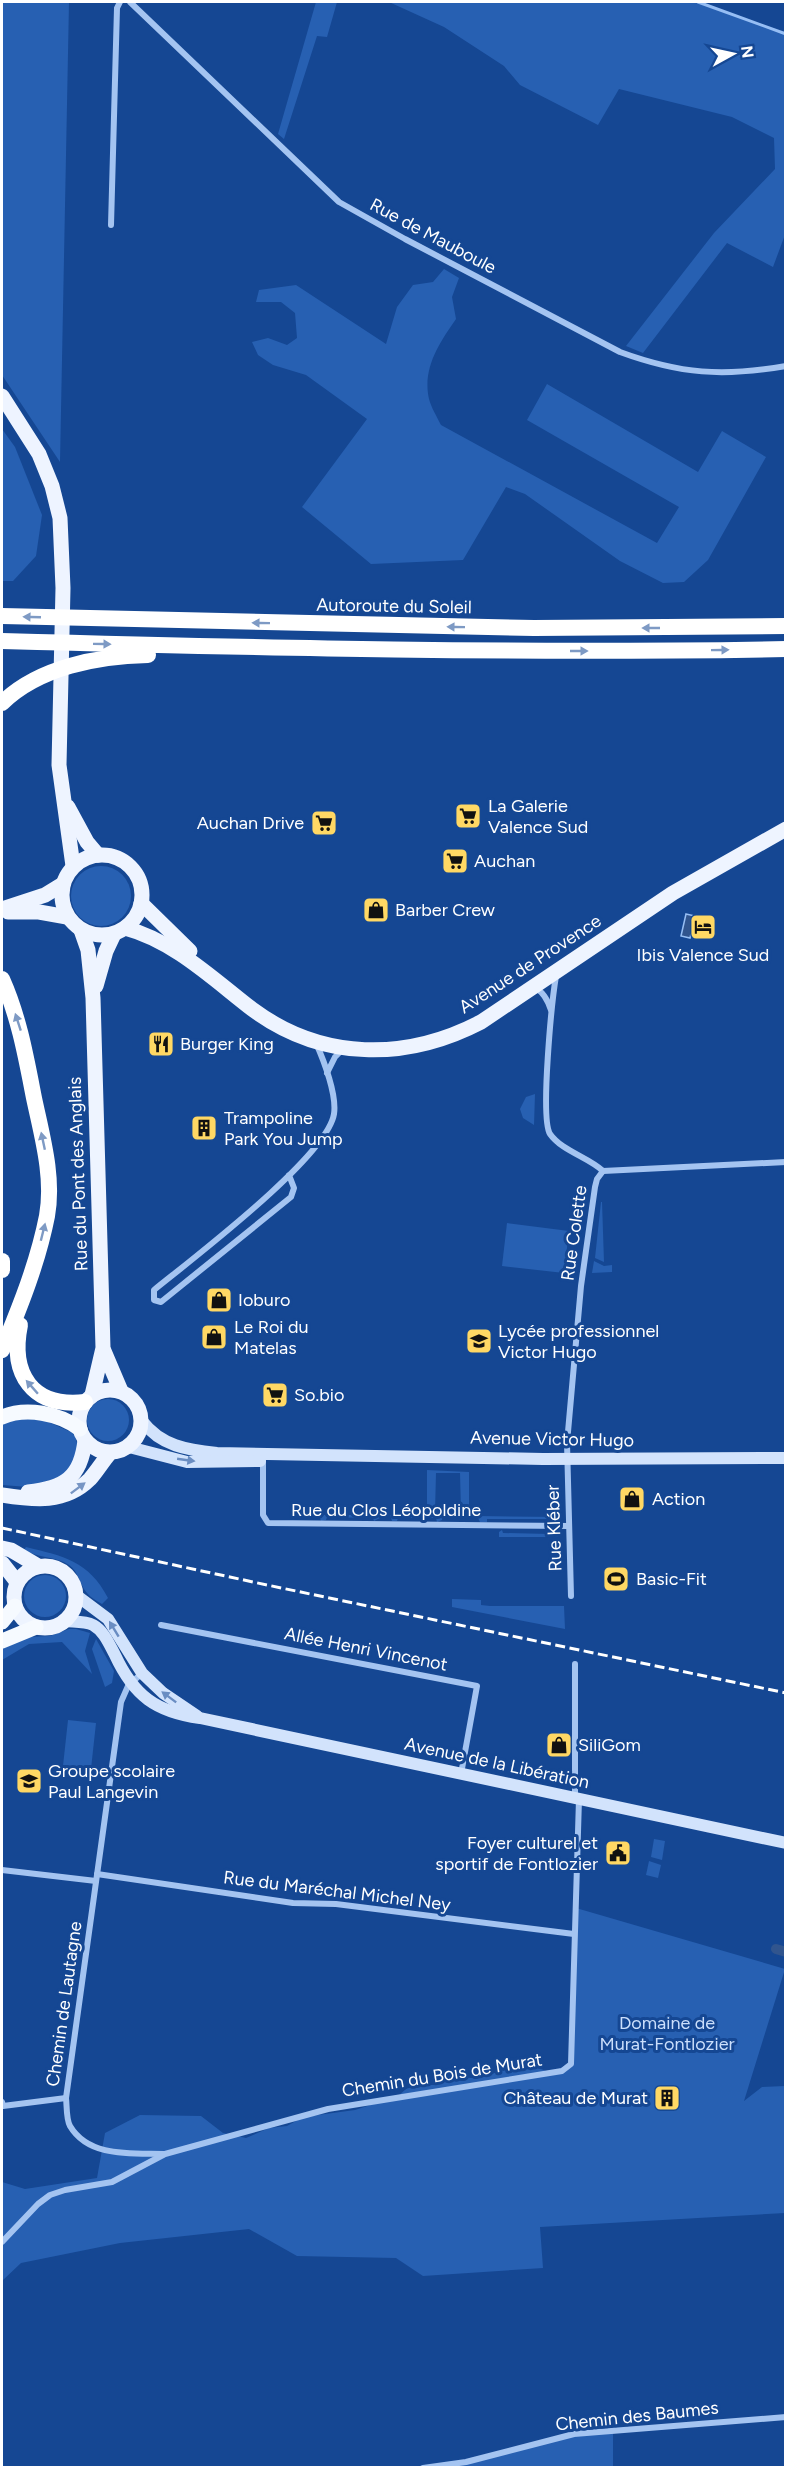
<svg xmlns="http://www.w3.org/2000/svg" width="787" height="2469" viewBox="0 0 787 2469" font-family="Figtree,sans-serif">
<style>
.green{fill:#2760b2}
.water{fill:#31558e;stroke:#96bef4;stroke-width:1.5}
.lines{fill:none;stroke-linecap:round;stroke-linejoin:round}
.stream{stroke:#96bef4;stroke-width:3}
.canal{stroke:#31558e;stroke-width:10}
.minor{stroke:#a4c4f1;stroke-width:6}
.secondary{stroke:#d2e3fc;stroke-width:12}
.primary{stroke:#eef4ff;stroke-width:15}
.trunk{stroke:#f6faff;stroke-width:15}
.motorway{stroke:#fff;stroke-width:16}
.rail{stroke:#fff;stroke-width:3;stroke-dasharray:10 4.5;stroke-linecap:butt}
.oneway{fill:#7e9ac4}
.oneway2{fill:#6a8dc2}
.oneway3{fill:#7795c4}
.labels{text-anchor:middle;stroke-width:6;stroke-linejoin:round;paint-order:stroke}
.street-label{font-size:18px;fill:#fff;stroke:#154793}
.poi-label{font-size:18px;fill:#fff;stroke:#154793;text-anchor:start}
.park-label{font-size:18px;fill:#cbdffc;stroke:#154793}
</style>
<rect width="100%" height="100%" fill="#154793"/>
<g class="green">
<polygon points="2,2 69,2 60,462 2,375"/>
<polygon points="316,2 337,2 327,37 317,36 284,139 278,134"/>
<polygon points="389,2 698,2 785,34 786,232 773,267 727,243 643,353 626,346 714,233 775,169 774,138 732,117 619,89 598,125 520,85 504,66 444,27"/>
<path d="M444 269 459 278 452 297 456 319C440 342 422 368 429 399 431 407 437 417 441 425L657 543 679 507 527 420 547 384 698 472 722 431 766 457 708 560 684 582 663 583 620 561 525 494 506 487 463 560 371 564 302 507 367 419 306 375 273 365 258 355 252 342 268 338 287 345 297 338 295 313 281 302H256L259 290 296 285 386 344 397 307 413 285 433 282Z"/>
<polygon points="2,429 15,447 42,515 36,556 13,581 2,581"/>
<circle cx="101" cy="896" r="30"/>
<polygon points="535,1094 534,1125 523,1118 520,1109 526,1097"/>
<polygon points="601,1202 602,1202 604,1262 595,1258"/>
<polygon points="507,1223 569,1231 564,1273 502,1266"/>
<polygon points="594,1261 604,1266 612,1265 612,1272 592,1273"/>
<circle cx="108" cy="1420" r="21"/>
<path d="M13 1419H42L73 1433C83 1453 77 1457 66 1475L28 1487 2 1485V1423Z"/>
<polygon points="427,1470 469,1472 469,1512 461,1512 460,1473 436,1473 435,1512 427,1512"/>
<polygon points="319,1515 380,1515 380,1518 374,1521 373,1518 327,1517 326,1520 321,1521"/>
<polygon points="390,1515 443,1515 442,1520 437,1522 436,1518 398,1518 397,1521 392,1521"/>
<polygon points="477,1516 558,1517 558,1520 549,1522 549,1519 487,1519 487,1522 480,1522"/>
<polygon points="502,1530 503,1533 549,1534 550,1530 559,1533 558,1537 499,1537 499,1532"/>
<path d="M26 1547C63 1556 89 1561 108 1598L102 1604C97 1601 91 1598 87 1593 79 1584 79 1572 69 1565 55 1556 38 1558 24 1550Z"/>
<circle cx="45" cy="1596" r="21"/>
<polygon points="452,1599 481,1600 481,1605 490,1606 564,1606 565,1629 452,1607"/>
<polygon points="69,1629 76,1629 90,1633 85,1651 92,1674 62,1642 29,1644 2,1660 2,1649 28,1637 50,1636"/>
<polygon points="96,1639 114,1671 112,1683 105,1687 92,1649"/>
<polygon points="68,1720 96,1723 90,1778 62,1775"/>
<polygon points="654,1839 665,1841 662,1860 651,1857"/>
<polygon points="649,1861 661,1865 658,1878 646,1875"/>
<path d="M576 1908 785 1969 744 2101 762 2087 785 2086V2213L540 2227 543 2268 423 2276 396 2258 297 2256 249 2229 120 2243 21 2263 2 2281V2182L25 2189 97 2178 105 2133 140 2115 201 2116 223 2133 246 2138 269 2128 287 2126 303 2117 355 2110 398 2096 406 2089 417 2085H436L448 2073C456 2073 464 2078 471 2078 506 2076 510 2054 550 2073L571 2063Z"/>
<polygon points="613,2431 613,2467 423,2468 466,2462 574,2434"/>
</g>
<polygon class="water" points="686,914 695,916 690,938 681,936"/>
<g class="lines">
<polyline class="stream" points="698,2 786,34"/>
<polyline class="canal" points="776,1949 786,1952"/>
<g class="minor">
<path d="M130 2 339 202 405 239 620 352C680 374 723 377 786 366"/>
<polyline points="111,225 117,8 120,2"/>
<path d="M556 976C552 1000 540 1118 550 1134 562 1151 588 1157 603 1171"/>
<path d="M535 988C544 992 548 1001 551 1010"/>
<polyline points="327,1073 335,1057 342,1050"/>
<polyline points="603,1171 786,1162"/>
<path d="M289 1175 294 1188 291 1197 161 1302 154 1300V1290C192 1259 327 1157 334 1114 337 1095 324 1061 316 1043"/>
<polyline points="263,1461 263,1515 268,1523 569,1526"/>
<polyline points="571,1596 567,1443 581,1286 595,1187 597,1179 603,1171"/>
<polyline points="161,1625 477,1686 461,1774"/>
<polyline points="575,1664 575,1797"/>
<path d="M142 1673 128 1686 121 1702 66 2098C67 2106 66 2119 70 2126 89 2158 132 2153 164 2154"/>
<polyline points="2,1870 96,1881"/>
<polyline points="97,1874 293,1903 336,1904 574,1934"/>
<polyline points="2,2102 3,2106 66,2098"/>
<polyline points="2,2242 38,2204 50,2195 65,2190 112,2182 165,2154 328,2109 562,2071 571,2064 579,1799"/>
<polyline points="423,2468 466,2462 574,2434 786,2417"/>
</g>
<g class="secondary">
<path d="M142 1421C161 1446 187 1450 217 1453L543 1459 786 1458"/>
<polyline points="129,1447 187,1462 260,1461"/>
<polyline points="76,1595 108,1619 142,1673 163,1693 197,1716"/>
<path d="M65 1621C73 1622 85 1621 93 1625 104 1631 109 1644 115 1655 134 1696 156 1712 200 1718L786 1843"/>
</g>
<g class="primary">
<polyline points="2,396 39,454 52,486 60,518 63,588 59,765 73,866"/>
<polyline points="68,807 87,842 98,855"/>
<circle cx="102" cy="895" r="40"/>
<polyline points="141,903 190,951"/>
<polyline points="2,909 45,895 63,884"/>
<polyline points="8,912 39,912 67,917"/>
<path d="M125 928C174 941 213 979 252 1009 322 1061 406 1061 481 1022L673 893 786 829"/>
<polyline points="81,930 88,950 93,998 103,1348 92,1395"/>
<polyline points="96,986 106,951 114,934"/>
<polyline points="104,1351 121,1391"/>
<circle cx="110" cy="1421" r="31"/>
<path d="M28 1492C64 1488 81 1478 85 1440"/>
<path d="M2 1495C34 1500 65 1504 90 1479 97 1471 103 1461 110 1453"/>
<polyline points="2,1548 11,1550 38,1566"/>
<polyline points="2,1563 17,1582"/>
<circle cx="45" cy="1597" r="31"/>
</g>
<g class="trunk">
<path d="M2 1417C26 1407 59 1413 80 1429"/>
<polyline points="2,1622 15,1606"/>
<polyline points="2,1641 36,1627"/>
</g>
<g class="motorway">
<polyline points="2,616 534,628 786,626"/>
<path d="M2 641C263 648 524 654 786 649"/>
<path d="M2 703C39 667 98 656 148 655"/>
<path d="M2 979C19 1017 26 1057 34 1098 42 1136 54 1177 47 1216 38 1262 20 1307 2 1350"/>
<polyline points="2,1261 2,1270"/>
<path d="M20 1325C10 1374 32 1408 85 1402"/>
</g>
<polyline class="rail" points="2,1528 267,1585 786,1693"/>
</g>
<defs><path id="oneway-solid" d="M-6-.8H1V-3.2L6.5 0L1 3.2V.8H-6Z" transform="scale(1.5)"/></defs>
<g class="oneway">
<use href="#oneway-solid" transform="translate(32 617) rotate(-178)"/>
<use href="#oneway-solid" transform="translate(261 623) rotate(-179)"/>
<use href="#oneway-solid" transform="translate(456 627) rotate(-179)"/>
<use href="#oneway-solid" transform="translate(651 628) rotate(180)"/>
<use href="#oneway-solid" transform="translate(102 644) rotate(1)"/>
<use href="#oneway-solid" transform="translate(720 650) rotate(-1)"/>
<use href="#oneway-solid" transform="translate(579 651)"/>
<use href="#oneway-solid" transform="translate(18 1022) rotate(-108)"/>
<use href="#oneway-solid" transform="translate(43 1141) rotate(-102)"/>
<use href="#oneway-solid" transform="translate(43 1232) rotate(-76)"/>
<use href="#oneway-solid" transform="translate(32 1387) rotate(-131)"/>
</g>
<g class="oneway2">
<use href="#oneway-solid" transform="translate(186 1460) rotate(8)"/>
<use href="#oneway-solid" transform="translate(114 1629) rotate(-121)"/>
<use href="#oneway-solid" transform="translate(169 1697) rotate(-143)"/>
</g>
<use class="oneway3" href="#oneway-solid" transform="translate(78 1488) rotate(-37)"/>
<defs>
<symbol id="supermarket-square" viewBox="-11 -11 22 22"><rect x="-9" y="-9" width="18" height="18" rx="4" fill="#ffd864" stroke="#154793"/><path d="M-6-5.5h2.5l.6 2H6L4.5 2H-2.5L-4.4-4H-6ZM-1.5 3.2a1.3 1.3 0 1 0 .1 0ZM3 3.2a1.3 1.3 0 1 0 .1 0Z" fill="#111"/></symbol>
<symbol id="shop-square" viewBox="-11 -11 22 22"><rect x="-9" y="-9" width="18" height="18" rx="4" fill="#ffd864" stroke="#154793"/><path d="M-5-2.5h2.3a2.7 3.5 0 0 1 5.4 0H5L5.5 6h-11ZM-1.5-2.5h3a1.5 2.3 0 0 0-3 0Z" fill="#111"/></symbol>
<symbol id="hotel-square" viewBox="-11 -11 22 22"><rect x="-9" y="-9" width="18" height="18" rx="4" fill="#ffd864" stroke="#154793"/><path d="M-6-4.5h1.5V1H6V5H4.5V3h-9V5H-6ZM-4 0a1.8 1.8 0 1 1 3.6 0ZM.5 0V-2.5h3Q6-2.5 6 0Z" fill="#111"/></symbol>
<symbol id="restaurant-square" viewBox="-11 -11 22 22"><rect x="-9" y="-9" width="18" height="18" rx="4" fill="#ffd864" stroke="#154793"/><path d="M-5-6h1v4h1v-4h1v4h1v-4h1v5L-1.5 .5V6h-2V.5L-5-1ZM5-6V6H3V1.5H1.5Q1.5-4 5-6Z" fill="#111"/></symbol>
<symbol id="building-square" viewBox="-11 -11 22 22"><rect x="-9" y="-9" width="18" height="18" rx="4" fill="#ffd864" stroke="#154793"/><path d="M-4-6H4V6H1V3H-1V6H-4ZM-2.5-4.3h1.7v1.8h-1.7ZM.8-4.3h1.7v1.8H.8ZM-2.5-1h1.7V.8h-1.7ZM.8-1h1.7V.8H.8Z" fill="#111"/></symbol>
<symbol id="school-square" viewBox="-11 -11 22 22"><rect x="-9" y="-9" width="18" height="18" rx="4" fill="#ffd864" stroke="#154793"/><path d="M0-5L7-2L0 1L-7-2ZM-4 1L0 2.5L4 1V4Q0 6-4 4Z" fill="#111"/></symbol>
<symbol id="stadium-square" viewBox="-11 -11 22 22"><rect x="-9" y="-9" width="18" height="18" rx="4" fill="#ffd864" stroke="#154793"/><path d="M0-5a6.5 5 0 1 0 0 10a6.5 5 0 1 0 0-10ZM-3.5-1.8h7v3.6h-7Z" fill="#111"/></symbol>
<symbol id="civic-square" viewBox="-11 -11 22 22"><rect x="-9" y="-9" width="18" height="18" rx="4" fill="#ffd864" stroke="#154793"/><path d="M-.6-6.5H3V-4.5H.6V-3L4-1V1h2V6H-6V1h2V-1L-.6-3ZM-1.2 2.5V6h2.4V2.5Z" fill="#111"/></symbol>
</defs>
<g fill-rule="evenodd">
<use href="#supermarket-square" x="453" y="801" width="30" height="30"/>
<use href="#supermarket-square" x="309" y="808" width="30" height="30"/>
<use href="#supermarket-square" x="440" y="846" width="30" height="30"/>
<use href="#shop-square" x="361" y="895" width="30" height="30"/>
<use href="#hotel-square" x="688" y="912" width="30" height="30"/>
<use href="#restaurant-square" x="146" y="1029" width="30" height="30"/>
<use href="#building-square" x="189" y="1113" width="30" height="30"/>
<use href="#shop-square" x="204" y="1285" width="30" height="30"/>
<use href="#shop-square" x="199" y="1322" width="30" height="30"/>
<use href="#school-square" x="464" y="1326" width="30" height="30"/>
<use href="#supermarket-square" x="260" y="1380" width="30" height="30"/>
<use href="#shop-square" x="617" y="1484" width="30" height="30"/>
<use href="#stadium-square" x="601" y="1564" width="30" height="30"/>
<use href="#shop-square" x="544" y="1730" width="30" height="30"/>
<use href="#school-square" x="14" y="1766" width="30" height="30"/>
<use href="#civic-square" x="603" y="1838" width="30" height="30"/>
<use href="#building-square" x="652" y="2083" width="30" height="30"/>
</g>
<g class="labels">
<g class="street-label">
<text transform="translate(433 236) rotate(28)" y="6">Rue de Mauboule</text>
<text transform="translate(394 606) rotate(1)" y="6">Autoroute du Soleil</text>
<text transform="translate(530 964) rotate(-33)" y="6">Avenue de Provence</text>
<text transform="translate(78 1174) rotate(-92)" y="6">Rue du Pont des Anglais</text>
<text transform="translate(574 1233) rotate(-82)" y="6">Rue Colette</text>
<text transform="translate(552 1439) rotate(1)" y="6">Avenue Victor Hugo</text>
<text x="386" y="1516">Rue du Clos Léopoldine</text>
<text transform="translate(554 1528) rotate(-92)" y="6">Rue Kléber</text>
<text transform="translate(366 1649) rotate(11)" y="6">Allée Henri Vincenot</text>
<text transform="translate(497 1763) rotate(12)" y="6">Avenue de la Libération</text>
<text transform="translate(337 1891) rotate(7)" y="6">Rue du Maréchal Michel Ney</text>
<text transform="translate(64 2004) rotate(-82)" y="6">Chemin de Lautagne</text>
<text transform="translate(442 2075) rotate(-9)" y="6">Chemin du Bois de Murat</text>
<text transform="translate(637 2416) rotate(-6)" y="6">Chemin des Baumes</text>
</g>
<g class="poi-label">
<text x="488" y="812">La Galerie<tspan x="488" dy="21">Valence Sud</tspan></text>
<text x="304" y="829" text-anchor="end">Auchan Drive</text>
<text x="474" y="867">Auchan</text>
<text x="395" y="916">Barber Crew</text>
<text x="703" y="961" text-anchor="middle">Ibis Valence Sud</text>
<text x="180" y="1050">Burger King</text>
<text x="224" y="1124">Trampoline<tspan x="224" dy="21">Park You Jump</tspan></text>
<text x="238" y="1306">Ioburo</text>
<text x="234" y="1333">Le Roi du<tspan x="234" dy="21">Matelas</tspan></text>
<text x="498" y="1337">Lycée professionnel<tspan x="498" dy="21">Victor Hugo</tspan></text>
<text x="294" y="1401">So.bio</text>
<text x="652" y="1505">Action</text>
<text x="636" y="1585">Basic-Fit</text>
<text x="578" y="1751">SiliGom</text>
<text x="48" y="1777">Groupe scolaire<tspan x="48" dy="21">Paul Langevin</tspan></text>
<text x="598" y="1849" text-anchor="end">Foyer culturel et<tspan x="598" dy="21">sportif de Fontlozier</tspan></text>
<text x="648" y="2104" text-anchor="end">Château de Murat</text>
</g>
<g class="park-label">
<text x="667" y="2029">Domaine de<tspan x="667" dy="21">Murat-Fontlozier</tspan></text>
</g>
</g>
<rect width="787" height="2469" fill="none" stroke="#ffffff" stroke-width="6"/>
<g transform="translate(733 54) rotate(82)" stroke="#154793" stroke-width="4.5" paint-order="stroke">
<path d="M0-4.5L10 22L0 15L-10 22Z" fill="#ffffff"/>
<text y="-9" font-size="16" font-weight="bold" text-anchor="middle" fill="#ffffff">N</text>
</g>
</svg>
